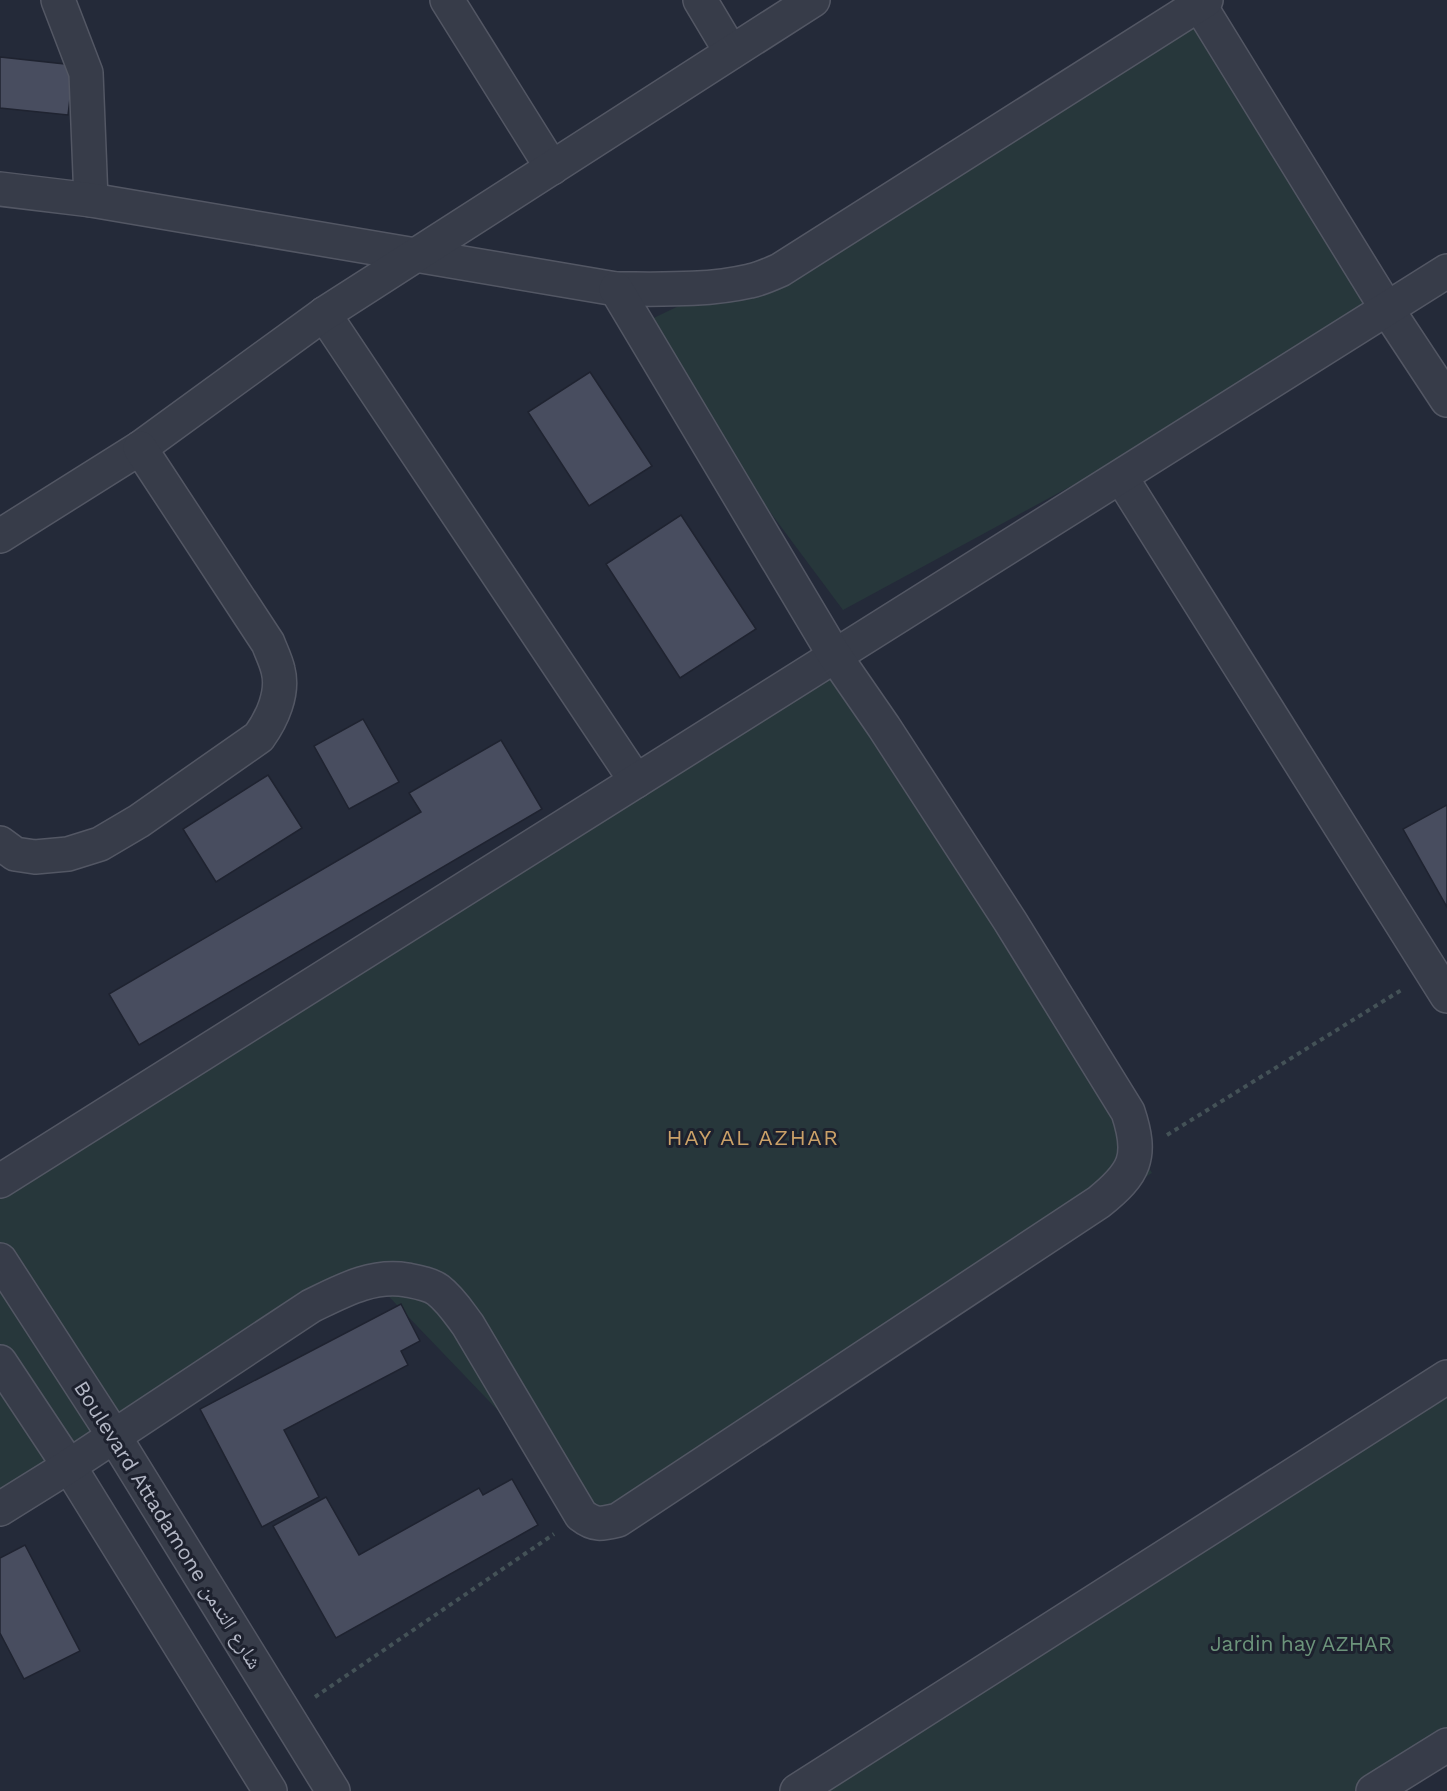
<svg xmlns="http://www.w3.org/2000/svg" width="1447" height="1791" viewBox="0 0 1447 1791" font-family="'Work Sans','Noto Naskh Arabic',sans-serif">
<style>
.green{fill:#27373b}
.building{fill:#484d5f;stroke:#1f2330;stroke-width:1.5}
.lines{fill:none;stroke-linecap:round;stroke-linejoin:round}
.minor-casing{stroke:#535764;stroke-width:36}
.path{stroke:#445257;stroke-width:4;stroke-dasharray:4.5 4.5;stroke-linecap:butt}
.minor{stroke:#373c49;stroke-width:33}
.labels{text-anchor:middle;stroke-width:6;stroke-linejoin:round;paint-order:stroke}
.street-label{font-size:21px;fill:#b3b7c5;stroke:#1d212e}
.park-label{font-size:21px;fill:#6c947b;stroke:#1d212e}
.neighbourhood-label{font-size:22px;letter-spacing:1.5px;fill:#cba168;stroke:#1d212e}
</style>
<rect width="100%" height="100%" fill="#242a39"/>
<g class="green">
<polygon points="1188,2 1375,321 843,610 633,328 749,272"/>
<polygon points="832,653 1152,1173 597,1514 373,1280 0,1493 0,1180"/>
<polygon points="1447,1378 1447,1736 1361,1791 802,1791"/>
</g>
<g class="building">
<polygon points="0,57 74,65 68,115 0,108"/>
<polygon points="590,372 652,466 589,506 528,412"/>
<polygon points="681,515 756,629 680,678 606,564"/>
<polygon points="363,719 399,782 349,809 314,746"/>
<polygon points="501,740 542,809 139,1045 109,994 421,812 409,793"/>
<polygon points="268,775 302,828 216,882 183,829"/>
<polygon points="1447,805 1447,907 1403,829"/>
<polygon points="401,1304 420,1341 401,1351 408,1365 284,1430 319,1497 262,1527 200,1409"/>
<polygon points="512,1479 538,1525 336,1638 273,1526 326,1497 359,1555 479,1488 483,1495"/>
<polygon points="25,1545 80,1651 24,1679 0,1633 0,1558"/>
</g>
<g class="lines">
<defs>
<g id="minor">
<polyline points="58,0 86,73 91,200"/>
<polyline points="447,0 552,168"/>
<polyline points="700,0 731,52"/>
<polyline points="1199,4 1387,309 1447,400"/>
<path d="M0 189 91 200 616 289C660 289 707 291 750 281 760 279 771 274 780 270L1206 0"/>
<polyline points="324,314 636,781"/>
<polyline points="1121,477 1447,996"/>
<polyline points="0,536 140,448 324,314 813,0"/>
<path d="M0 843 15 854 35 857 68 854 100 844 139 821 259 737C272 719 284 693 278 670 276 661 271 651 268 643L140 448"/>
<polyline points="0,1181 1447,271"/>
<polyline points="0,1260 114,1436 333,1791"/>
<polyline points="0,1362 69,1466 270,1791"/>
<path d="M0 1509 69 1466 311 1306C342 1291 372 1274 407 1280 417 1282 430 1284 438 1290 451 1300 459 1313 468 1325L581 1515C595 1526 602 1524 618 1520L1099 1202C1135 1173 1143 1157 1128 1112L1010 921 884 727 835 656 616 289"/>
<polyline points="797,1791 1447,1377"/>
<polyline points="1373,1791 1447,1745"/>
</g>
</defs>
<use href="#minor" class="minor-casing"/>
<g class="path">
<polyline points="1167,1135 1403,989"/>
<polyline points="315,1697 554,1534"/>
</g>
<use href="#minor" class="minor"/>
</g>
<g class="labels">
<g class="street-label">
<text transform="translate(168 1525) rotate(58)" y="7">Boulevard Attadamone شارع التدمن</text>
</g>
<g class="park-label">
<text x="1301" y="1651">Jardin hay AZHAR</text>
</g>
<g class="neighbourhood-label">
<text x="753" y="1145">HAY AL AZHAR</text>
</g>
</g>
</svg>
